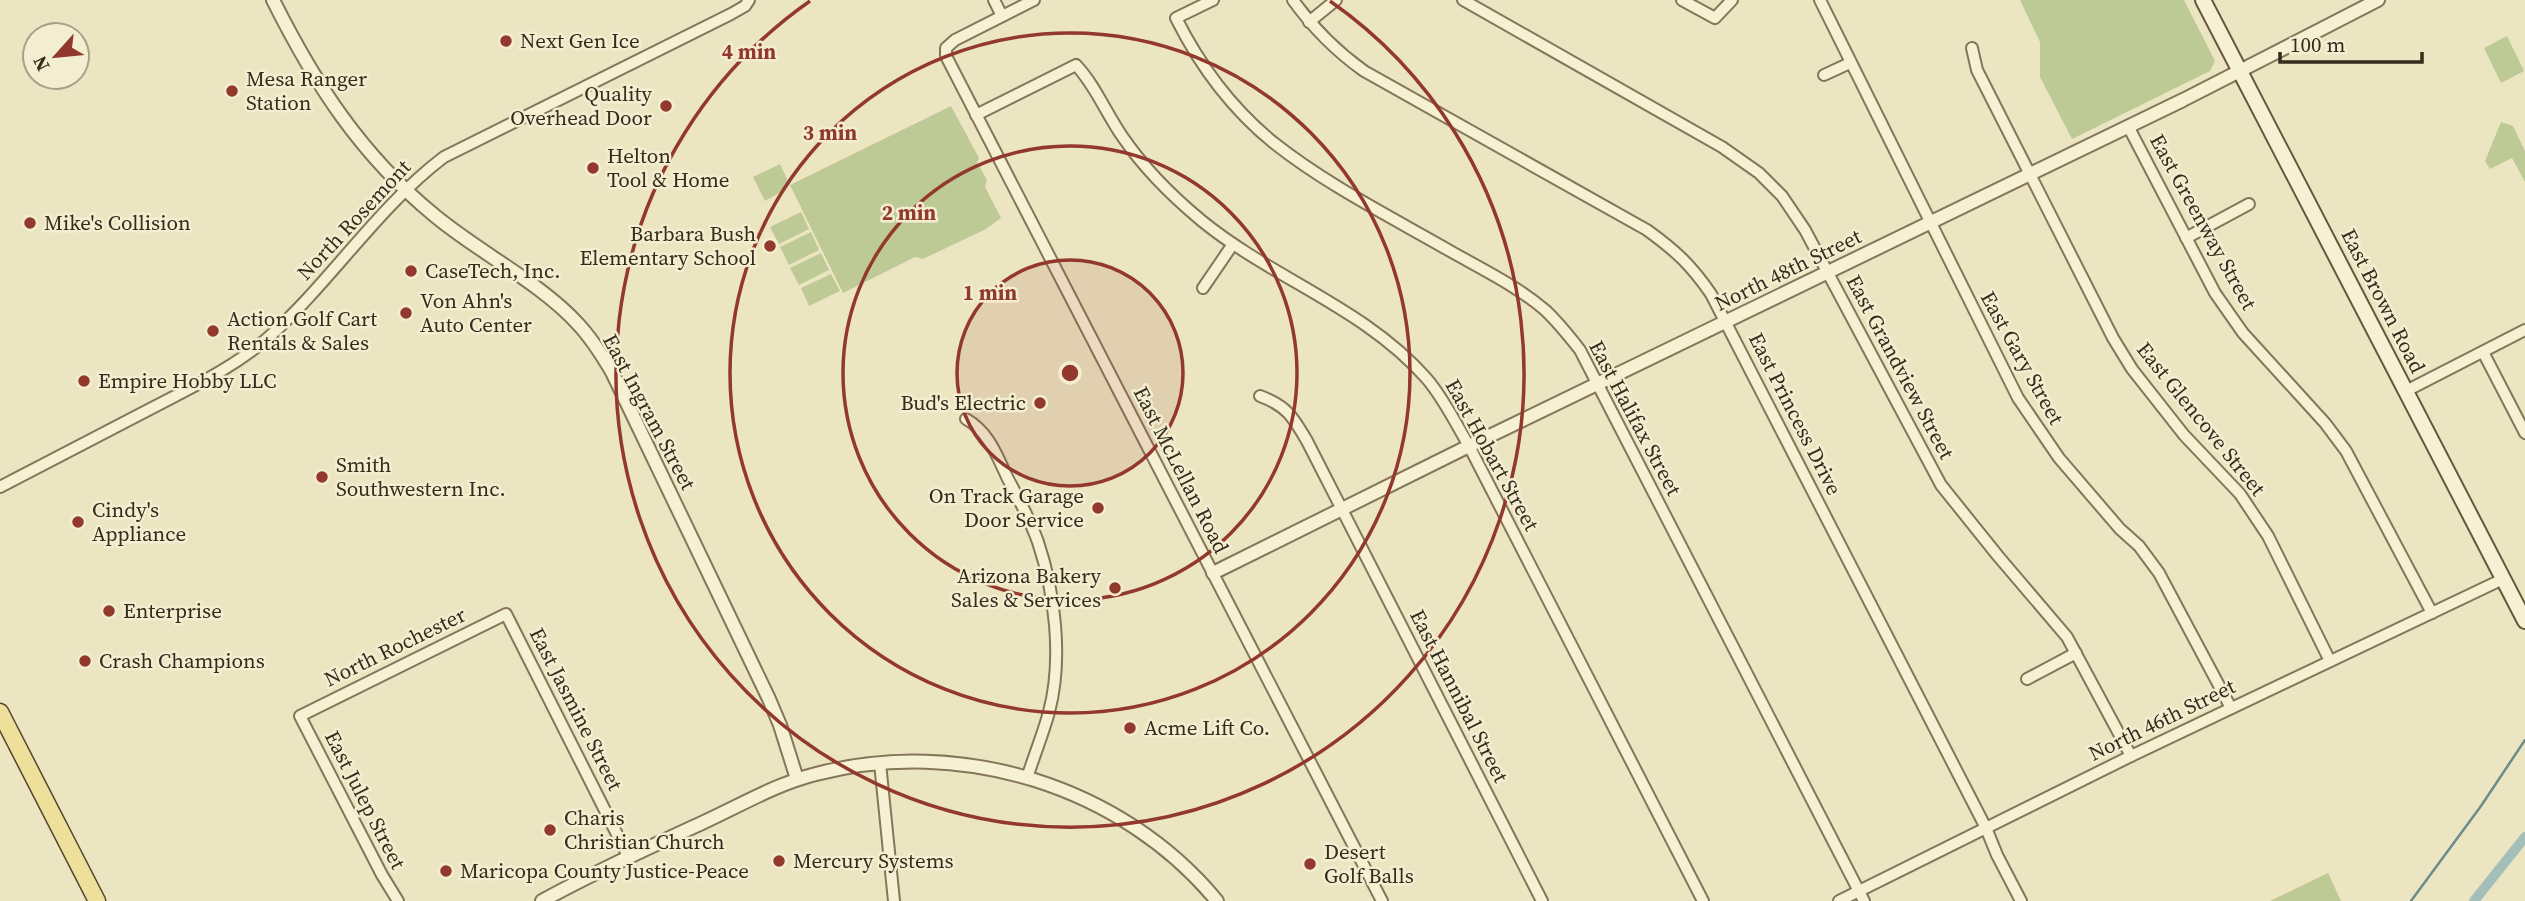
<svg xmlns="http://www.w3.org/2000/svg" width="2525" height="901" viewBox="0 0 2525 901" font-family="'Source Serif 4',serif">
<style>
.green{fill:#bdca96}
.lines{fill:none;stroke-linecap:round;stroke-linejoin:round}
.stream{stroke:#6b8c88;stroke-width:2.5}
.canal{stroke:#a4bfba;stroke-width:10}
.minor-casing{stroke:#85765a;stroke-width:14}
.tertiary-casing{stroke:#85765a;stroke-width:16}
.secondary-casing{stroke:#67573d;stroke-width:18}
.primary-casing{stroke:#53442e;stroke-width:19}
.minor{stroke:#f7f1d4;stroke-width:10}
.tertiary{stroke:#f7f1d4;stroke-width:12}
.secondary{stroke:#f7f1d4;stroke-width:14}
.primary{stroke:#eedf9a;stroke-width:16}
.ring{fill:none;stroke:#92382c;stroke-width:3.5}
.poi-dot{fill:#92382c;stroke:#f4eed1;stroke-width:2.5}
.labels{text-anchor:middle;stroke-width:5;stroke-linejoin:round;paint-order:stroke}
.poi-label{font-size:21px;fill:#352c1d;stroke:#f4eed1;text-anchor:start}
.street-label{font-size:21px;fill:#352c1d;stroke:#f4eed1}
.centre{fill:#92382c;stroke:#f4eed1;stroke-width:3.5}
.ring-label{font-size:21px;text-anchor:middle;font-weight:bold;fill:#92382c;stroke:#f4eed1;stroke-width:5;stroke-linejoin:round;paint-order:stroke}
</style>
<rect width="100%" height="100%" fill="#ece5c2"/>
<g class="green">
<polygon points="2020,0 2184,0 2215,61 2210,71 2072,139 2040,77 2040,42"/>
<polygon points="2507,36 2524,71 2501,83 2484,48"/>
<polygon points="951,106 979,158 977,162 987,180 985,187 1001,218 986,229 923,259 915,257 843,293 790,185"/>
<polygon points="2501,122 2513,126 2525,151 2525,182 2512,158 2490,169 2485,161"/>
<polygon points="780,164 788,181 781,192 765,201 753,177"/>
<polygon points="801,212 809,229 779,244 770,227"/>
<polygon points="811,232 819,250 789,265 780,247"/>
<polygon points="821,253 829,270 799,285 790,268"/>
<polygon points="831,274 840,291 809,306 801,288"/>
<polygon points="2328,873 2341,901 2270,901"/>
</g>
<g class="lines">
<polyline class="stream" points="2411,901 2481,806 2525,740"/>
<polyline class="canal" points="2474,901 2525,837"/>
<defs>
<g id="minor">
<polyline points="994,0 1002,16"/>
<polyline points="1034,0 955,40 946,48 946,56 1382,901"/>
<path d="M1213 0 1176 18C1200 66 1232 109 1274 143 1327 185 1391 217 1450 251 1482 269 1517 286 1545 310 1558 322 1569 336 1580 350L1864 901"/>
<path d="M1293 0C1313 28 1336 51 1364 71L1647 230C1676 251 1691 265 1711 294L1986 828 1997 855 2021 901"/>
<polyline points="1463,0 1722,147 1759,173 1782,196 1805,230 1941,485 1998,556 2067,637 2131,756"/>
<polyline points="1682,0 1715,18 1732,0"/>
<polyline points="1820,0 2018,398 2059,458 2120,529 2139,546 2159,573 2231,708"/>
<polyline points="1309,22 1336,0"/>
<polyline points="1972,48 1977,70 2113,338 2132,369 2184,435 2240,494 2268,536 2330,661"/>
<polyline points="1824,75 1850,63"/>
<path d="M976 115 1076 65C1095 85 1106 113 1122 136 1143 167 1173 197 1202 221 1273 279 1365 308 1427 379 1444 399 1456 424 1469 446L1703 901"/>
<polyline points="2128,126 2215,293 2243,333 2325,423 2346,451 2432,613"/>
<polyline points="2186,238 2249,204"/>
<polyline points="1203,288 1233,244"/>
<polyline points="2483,352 2525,433"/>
<polyline points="2406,391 2525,330"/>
<path d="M1260 396C1287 406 1293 417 1307 441L1542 901"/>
<path d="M966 419C989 432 997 456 1008 479 1019 499 1030 520 1038 542 1055 593 1063 659 1049 712 1043 734 1034 756 1027 778"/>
<path d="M0 487C51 461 101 434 152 408 192 387 235 367 270 336 331 281 379 206 444 157L731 14 745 6 749 0"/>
<polyline points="2027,679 2076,653"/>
<polyline points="880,763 894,901"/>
<polyline points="398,901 382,875 300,716 506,614 629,858"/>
<polyline points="1839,901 2131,756 2503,579"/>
</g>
<g id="tertiary">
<path d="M273 0C315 84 361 155 434 215 478 252 541 283 578 324 592 339 602 355 612 372L769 699 780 725 797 779"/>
<polyline points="1213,573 1469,446 2183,100 2378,0"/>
<path d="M542 901C594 872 650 847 704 822 741 805 776 784 816 774 960 736 1122 786 1217 901"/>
</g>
<polyline id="secondary" points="2203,0 2525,621"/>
<polyline id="primary" points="0,712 97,901"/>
</defs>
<use href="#minor" class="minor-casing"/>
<use href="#tertiary" class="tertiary-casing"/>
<use href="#secondary" class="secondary-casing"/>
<use href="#primary" class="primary-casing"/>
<use href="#minor" class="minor"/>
<use href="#tertiary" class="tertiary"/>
<use href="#secondary" class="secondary"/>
<use href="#primary" class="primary"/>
</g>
<circle cx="1070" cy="373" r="113" fill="#92382c" fill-opacity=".12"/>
<g class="ring">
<circle cx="1070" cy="373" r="113"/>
<circle cx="1070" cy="373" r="227"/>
<circle cx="1070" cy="373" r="340"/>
<path d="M1330 1A454 454 0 1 1 810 1"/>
</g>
<g class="poi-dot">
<circle cx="506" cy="41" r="7"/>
<circle cx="232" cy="91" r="7"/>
<circle cx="666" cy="106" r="7"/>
<circle cx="593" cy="168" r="7"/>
<circle cx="30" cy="223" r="7"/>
<circle cx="770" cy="246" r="7"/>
<circle cx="411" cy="271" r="7"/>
<circle cx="406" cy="313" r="7"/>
<circle cx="213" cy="331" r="7"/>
<circle cx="84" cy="381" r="7"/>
<circle cx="1040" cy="403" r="7"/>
<circle cx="322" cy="477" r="7"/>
<circle cx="1098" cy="508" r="7"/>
<circle cx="78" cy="522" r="7"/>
<circle cx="1115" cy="588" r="7"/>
<circle cx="109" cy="611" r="7"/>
<circle cx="85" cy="661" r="7"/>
<circle cx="1130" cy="728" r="7"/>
<circle cx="550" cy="830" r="7"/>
<circle cx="779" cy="861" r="7"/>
<circle cx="1310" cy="864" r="7"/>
<circle cx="446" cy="871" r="7"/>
</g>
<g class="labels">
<g class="poi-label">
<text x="520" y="48">Next Gen Ice</text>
<text x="246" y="86">Mesa Ranger<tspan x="246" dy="24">Station</tspan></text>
<text x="652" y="101" text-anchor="end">Quality<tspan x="652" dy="24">Overhead Door</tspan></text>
<text x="607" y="163">Helton<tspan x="607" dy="24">Tool &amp; Home</tspan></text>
<text x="44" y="230">Mike's Collision</text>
<text x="756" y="241" text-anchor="end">Barbara Bush<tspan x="756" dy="24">Elementary School</tspan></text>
<text x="425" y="278">CaseTech, Inc.</text>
<text x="420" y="308">Von Ahn's<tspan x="420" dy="24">Auto Center</tspan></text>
<text x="227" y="326">Action Golf Cart<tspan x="227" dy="24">Rentals &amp; Sales</tspan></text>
<text x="98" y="388">Empire Hobby LLC</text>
<text x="1026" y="410" text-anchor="end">Bud's Electric</text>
<text x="336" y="472">Smith<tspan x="336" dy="24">Southwestern Inc.</tspan></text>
<text x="1084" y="503" text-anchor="end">On Track Garage<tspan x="1084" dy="24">Door Service</tspan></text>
<text x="92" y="517">Cindy's<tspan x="92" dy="24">Appliance</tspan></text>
<text x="1101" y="583" text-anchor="end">Arizona Bakery<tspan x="1101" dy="24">Sales &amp; Services</tspan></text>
<text x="123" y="618">Enterprise</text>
<text x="99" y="668">Crash Champions</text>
<text x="1144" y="735">Acme Lift Co.</text>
<text x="564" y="825">Charis<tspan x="564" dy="24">Christian Church</tspan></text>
<text x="1324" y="859">Desert<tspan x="1324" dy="24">Golf Balls</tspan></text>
<text x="793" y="868">Mercury Systems</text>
<text x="460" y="878">Maricopa County Justice-Peace</text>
</g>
<g class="street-label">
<text transform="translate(354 220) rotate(-47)" y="7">North Rosemont</text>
<text transform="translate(2203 222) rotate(61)" y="7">East Greenway Street</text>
<text transform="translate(1788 270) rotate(-26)" y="7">North 48th Street</text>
<text transform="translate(2383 301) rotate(63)" y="7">East Brown Road</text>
<text transform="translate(2022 358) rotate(61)" y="7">East Gary Street</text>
<text transform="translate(1900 367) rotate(62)" y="7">East Grandview Street</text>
<text transform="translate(649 412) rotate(62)" y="7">East Ingram Street</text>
<text transform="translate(1795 414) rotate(63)" y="7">East Princess Drive</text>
<text transform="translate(1635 418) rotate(62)" y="7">East Halifax Street</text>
<text transform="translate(2201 419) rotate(51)" y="7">East Glencove Street</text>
<text transform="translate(1492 455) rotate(61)" y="7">East Hobart Street</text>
<text transform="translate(1181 470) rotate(63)" y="7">East McLellan Road</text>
<text transform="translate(395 647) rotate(-26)" y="7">North Rochester</text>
<text transform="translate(1459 696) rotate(63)" y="7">East Hannibal Street</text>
<text transform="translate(576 709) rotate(63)" y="7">East Jasmine Street</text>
<text transform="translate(2162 720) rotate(-26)" y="7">North 46th Street</text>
<text transform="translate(365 800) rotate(63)" y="7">East Julep Street</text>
</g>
</g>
<circle cx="1070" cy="373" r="10" class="centre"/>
<g class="ring-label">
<text x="749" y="59">4 min</text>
<text x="830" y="140">3 min</text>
<text x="909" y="220">2 min</text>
<text x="990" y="300">1 min</text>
</g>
<g transform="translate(56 56) rotate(243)"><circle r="33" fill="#f4eed1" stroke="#a8a089" stroke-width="2"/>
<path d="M0-5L12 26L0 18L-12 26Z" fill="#92382c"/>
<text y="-10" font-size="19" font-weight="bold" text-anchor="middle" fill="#352c1d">N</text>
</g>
<path d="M2280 52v10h142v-10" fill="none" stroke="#352c1d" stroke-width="3.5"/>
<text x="2290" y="52" font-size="21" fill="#352c1d" stroke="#f4eed1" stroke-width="5" paint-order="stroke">100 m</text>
</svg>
